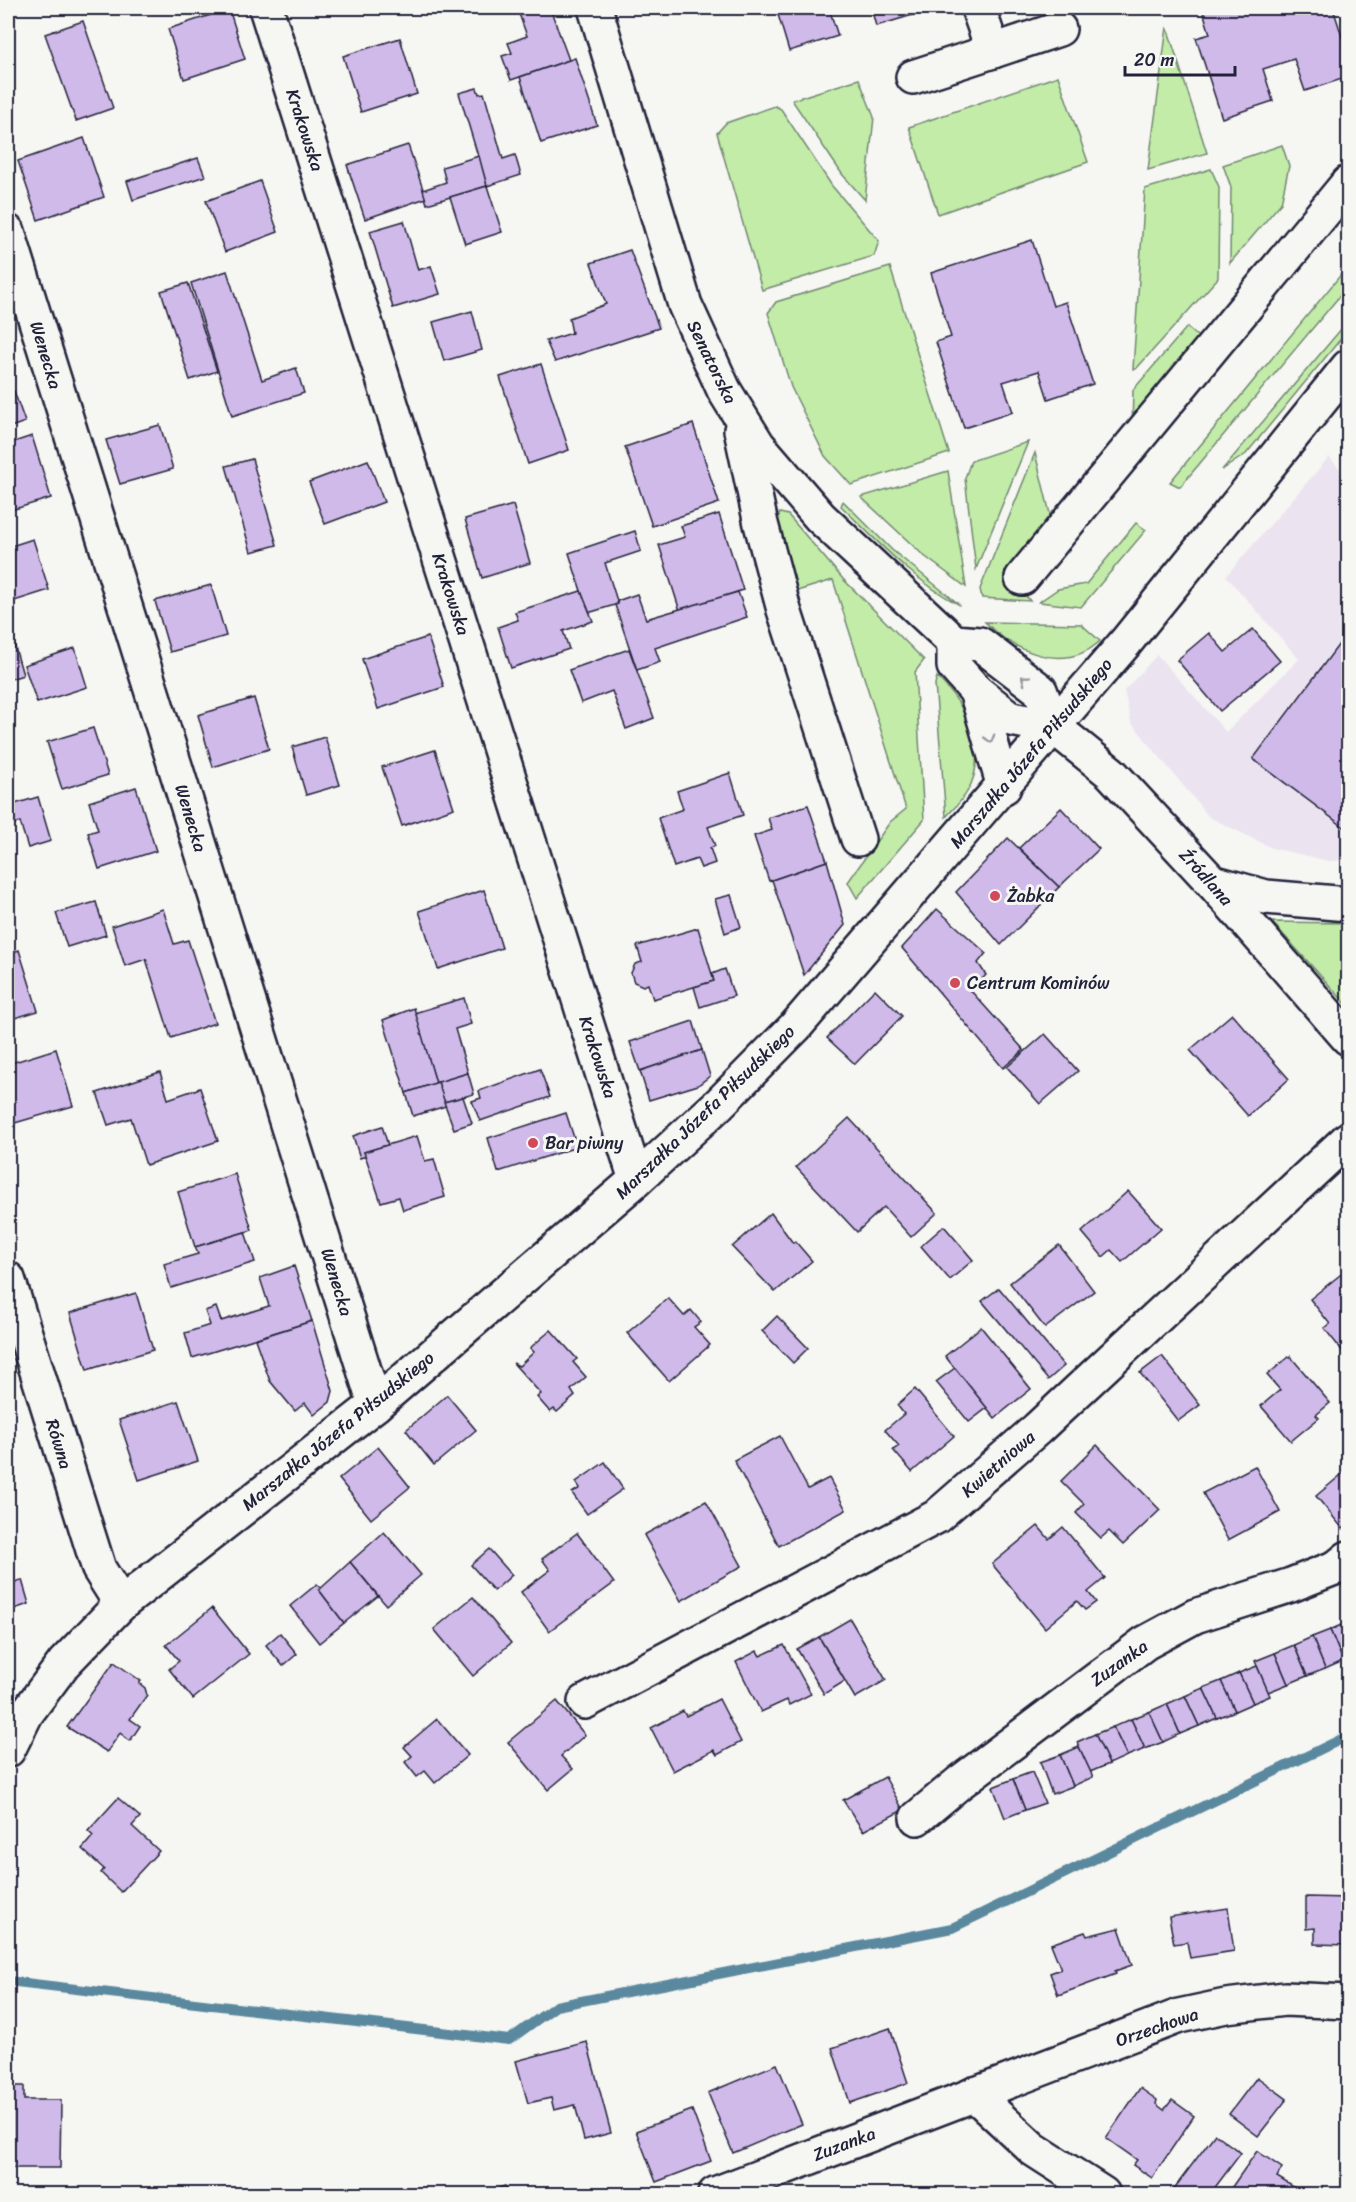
<svg xmlns="http://www.w3.org/2000/svg" width="1356" height="2202" viewBox="0 0 1356 2202" font-family="Sriracha,sans-serif">
<style>
.built{fill:#ebe4f0}
.green{fill:#c2eca8;stroke:#728772;stroke-width:1.5}
.lines{fill:none;stroke-linecap:round;stroke-linejoin:round}
.stream{stroke:#5a889e;stroke-width:10}
.building{fill:#d0baea;stroke:#22223b;stroke-width:1.5}
.minor-casing{stroke:#22223b;stroke-width:38}
.minor{stroke:#f6f6f2;stroke-width:33}
.oneway{stroke:#9797a0}
.poi-dot{fill:#d1495b;stroke:#f6f6f2;stroke-width:2}
.labels{text-anchor:middle;stroke-width:6;stroke-linejoin:round;paint-order:stroke}
.street-label{font-size:18px;fill:#22223b;stroke:#f6f6f2}
.poi-label{font-size:18px;fill:#22223b;stroke:#f6f6f2;text-anchor:start}
</style>
<rect width="100%" height="100%" fill="#f6f6f2"/>
<filter id="ink" filterUnits="userSpaceOnUse"><feTurbulence type="fractalNoise" baseFrequency=".0167" numOctaves="2"/><feDisplacementMap in="SourceGraphic" scale="12" xChannelSelector="R" yChannelSelector="G"/><feConvolveMatrix kernelMatrix="1 2 1 2 8 2 1 2 1" color-interpolation-filters="sRGB"/></filter>
<g filter="url(#ink)">
<polygon class="built" points="1329,457 1348,478 1348,860 1329,861 1272,848 1209,817 1131,722 1124,691 1157,655 1226,732 1299,659 1226,576"/>
<g class="green">
<polygon points="1167,27 1207,153 1148,170"/>
<polygon points="1058,76 1088,162 938,214 909,127"/>
<polygon points="859,79 874,117 865,200 842,174 792,100"/>
<polygon points="775,106 781,109 832,186 879,241 874,256 762,290 717,133 726,123"/>
<polygon points="1282,145 1289,166 1281,203 1230,263 1231,187 1223,165"/>
<polygon points="1211,169 1219,187 1218,278 1136,369 1133,369 1145,189"/>
<polygon points="1348,266 1348,286 1180,487 1170,482"/>
<polygon points="890,267 949,453 851,485 825,456 791,387 768,313 776,302"/>
<polygon points="1348,321 1348,330 1246,454 1222,470"/>
<polygon points="1187,327 1205,343 1132,430 1133,390"/>
<polygon points="1028,442 976,569 965,478 971,461"/>
<polygon points="1035,453 1053,526 1011,576 1030,601 982,598 980,589"/>
<polygon points="948,471 966,587 923,555 861,497"/>
<path d="M843 501 892 550 960 605C915 582 877 541 841 506Z"/>
<polygon points="780,513 788,515 843,579 924,660 915,672 924,820 857,898 848,882 890,822 906,809 833,580 797,591 776,523"/>
<polygon points="1136,523 1146,530 1081,607 1039,602 1058,589 1086,584"/>
<path d="M985 622 1081 624 1100 641C1065 674 1014 652 985 622Z"/>
<path d="M937 677C967 706 990 753 967 792 962 801 953 809 946 817L935 684Z"/>
<polygon points="1272,922 1348,923 1348,1006"/>
</g>
<g class="lines">
<polyline class="stream" points="8,1981 509,2040 556,2006 952,1928 1348,1736"/>
</g>
<g class="building">
<polygon points="517,8 550,8 569,60 511,80 502,56 512,53 508,43 527,36"/>
<polygon points="776,8 829,8 838,36 789,51"/>
<polygon points="871,8 924,8 926,11 876,26"/>
<polygon points="1202,8 1333,8 1348,55 1348,77 1305,91 1294,59 1263,69 1273,101 1222,118 1196,38 1210,34"/>
<polygon points="229,9 245,59 184,79 168,29"/>
<polygon points="83,21 113,108 76,121 45,34"/>
<polygon points="400,38 417,94 361,112 343,56"/>
<polygon points="575,58 597,125 541,143 520,77"/>
<polygon points="477,88 479,94 484,93 503,159 515,155 521,175 487,186 459,93"/>
<polygon points="84,138 104,197 38,220 18,161"/>
<polygon points="408,145 426,198 365,219 347,165"/>
<polygon points="479,156 487,186 427,204 423,190 446,182 442,167"/>
<polygon points="198,158 205,176 133,200 127,181"/>
<polygon points="260,181 278,232 225,252 206,201"/>
<polygon points="487,186 502,232 465,244 450,197"/>
<polygon points="404,221 418,270 431,266 440,294 393,308 370,231"/>
<polygon points="1032,240 1053,306 1066,302 1093,384 1048,399 1039,371 1003,382 1013,412 964,428 936,342 951,337 931,273"/>
<polygon points="630,250 659,328 555,362 546,341 572,333 569,318 606,304 591,263"/>
<polygon points="227,271 262,380 296,368 304,393 232,416 191,283"/>
<polygon points="188,283 217,371 190,380 161,291"/>
<polygon points="472,311 482,350 444,361 433,322"/>
<polygon points="541,364 569,450 528,464 500,377"/>
<polygon points="14,391 25,422 8,428 8,393"/>
<polygon points="693,424 719,503 652,526 625,447"/>
<polygon points="160,425 173,469 120,484 106,440"/>
<polygon points="32,436 51,498 8,511 8,444"/>
<polygon points="252,459 277,545 251,552 226,466"/>
<polygon points="368,460 384,502 325,524 309,482"/>
<polygon points="513,505 530,563 482,578 465,519"/>
<polygon points="719,514 743,590 680,611 659,545 685,537 681,526"/>
<polygon points="635,531 641,551 605,563 618,604 588,613 569,553"/>
<polygon points="33,539 49,590 8,603 8,547"/>
<polygon points="211,585 226,636 170,652 155,601"/>
<polygon points="581,591 593,621 563,631 569,649 511,668 498,627 518,620 515,612"/>
<polygon points="738,592 747,617 655,648 660,662 637,670 615,605 618,604 617,601 637,594 646,619"/>
<polygon points="1253,629 1280,661 1220,711 1177,660 1209,633 1225,652"/>
<polygon points="10,630 23,675 8,680 8,631"/>
<polygon points="1348,632 1348,830 1253,759"/>
<polygon points="428,637 444,687 378,709 362,659"/>
<polygon points="75,648 87,687 37,703 24,665"/>
<polygon points="629,649 654,718 626,729 612,691 581,703 569,670"/>
<polygon points="254,698 269,749 213,767 198,715"/>
<polygon points="93,728 108,775 62,789 47,742"/>
<polygon points="325,737 340,785 306,795 292,747"/>
<polygon points="435,750 454,808 402,826 382,767"/>
<polygon points="730,773 743,815 708,827 715,846 710,848 715,863 701,868 697,859 674,867 658,818 683,809 677,791"/>
<polygon points="136,787 156,851 99,869 88,833 98,830 89,802"/>
<polygon points="38,797 51,841 28,848 20,822 9,826 8,806"/>
<polygon points="808,805 827,861 769,881 754,836 772,830 768,818"/>
<polygon points="1061,808 1099,849 1059,887 1019,848"/>
<polygon points="1008,838 1059,887 1001,945 956,892"/>
<polygon points="827,861 845,925 804,975 772,880"/>
<polygon points="484,890 502,948 438,969 419,911"/>
<polygon points="731,895 741,927 725,933 715,899"/>
<polygon points="96,902 106,935 67,947 56,913"/>
<polygon points="163,909 174,944 188,940 215,1023 171,1038 146,959 125,966 112,926"/>
<polygon points="937,909 986,953 978,963 986,975 971,991 1024,1050 1003,1068 902,948"/>
<polygon points="698,928 714,981 653,999 648,984 643,986 634,982 631,973 635,964 642,962 637,946"/>
<polygon points="19,950 38,1011 8,1020 8,954"/>
<polygon points="725,969 734,996 700,1007 694,987 714,981 712,974"/>
<polygon points="875,989 902,1016 855,1064 827,1038"/>
<polygon points="464,998 471,1024 455,1029 468,1073 436,1083 414,1013"/>
<polygon points="414,1008 436,1083 406,1093 383,1020"/>
<polygon points="1232,1014 1289,1079 1248,1116 1190,1050"/>
<polygon points="693,1021 702,1050 640,1071 630,1042"/>
<polygon points="1045,1034 1078,1071 1040,1104 1007,1067"/>
<polygon points="56,1049 73,1106 8,1125 8,1064"/>
<polygon points="702,1050 710,1076 698,1085 649,1100 640,1071"/>
<polygon points="540,1069 550,1097 480,1121 472,1101 481,1098 479,1091"/>
<polygon points="160,1072 168,1099 200,1088 218,1141 146,1165 131,1118 108,1125 97,1093"/>
<polygon points="468,1073 474,1094 444,1102 438,1082"/>
<polygon points="438,1082 446,1106 413,1116 406,1093"/>
<polygon points="463,1097 472,1123 454,1129 444,1102"/>
<polygon points="566,1113 577,1147 498,1172 488,1138"/>
<polygon points="849,1118 937,1213 911,1237 884,1207 857,1232 796,1167"/>
<polygon points="382,1126 388,1145 364,1152 366,1156 360,1158 353,1136"/>
<polygon points="417,1136 425,1161 434,1159 445,1197 403,1210 399,1197 381,1202 364,1152"/>
<polygon points="235,1174 252,1230 195,1247 178,1192"/>
<polygon points="1128,1191 1161,1228 1122,1262 1111,1250 1103,1257 1082,1232"/>
<polygon points="771,1213 793,1243 795,1241 812,1261 775,1292 732,1247"/>
<polygon points="944,1226 973,1260 950,1280 921,1246"/>
<polygon points="245,1232 255,1262 171,1288 164,1264 198,1254 195,1247"/>
<polygon points="1059,1245 1094,1291 1045,1328 1010,1283"/>
<polygon points="294,1266 312,1321 192,1358 185,1333 210,1325 205,1311 216,1307 221,1321 269,1306 260,1278"/>
<polygon points="1345,1271 1348,1275 1348,1358 1324,1328 1330,1324 1310,1299"/>
<polygon points="999,1288 1064,1366 1048,1380 982,1301"/>
<polygon points="136,1293 153,1350 87,1370 70,1313"/>
<polygon points="668,1298 684,1316 691,1310 701,1322 694,1327 710,1345 669,1381 627,1333"/>
<polygon points="777,1316 808,1348 793,1363 762,1331"/>
<polygon points="312,1321 333,1391 330,1402 314,1415 305,1403 295,1411 270,1381 255,1339"/>
<polygon points="981,1327 1031,1389 995,1418 945,1356"/>
<polygon points="551,1330 577,1359 573,1362 586,1377 571,1390 575,1396 557,1412 554,1409 550,1412 537,1397 541,1394 513,1363 519,1366 534,1352 530,1348"/>
<polygon points="1162,1356 1200,1405 1178,1421 1140,1373"/>
<polygon points="1290,1356 1330,1403 1316,1415 1319,1418 1291,1441 1261,1406 1280,1390 1267,1375"/>
<polygon points="955,1368 987,1408 969,1422 936,1382"/>
<polygon points="915,1389 954,1436 912,1472 893,1450 899,1446 885,1430 904,1414 897,1405"/>
<polygon points="447,1395 476,1430 434,1465 406,1430"/>
<polygon points="178,1401 198,1461 139,1480 119,1420"/>
<polygon points="780,1436 808,1489 829,1478 846,1510 779,1546 734,1460"/>
<polygon points="1097,1445 1160,1510 1123,1545 1109,1531 1101,1538 1076,1513 1084,1504 1061,1481"/>
<polygon points="378,1447 410,1487 371,1519 339,1479"/>
<polygon points="605,1462 623,1489 587,1514 572,1493 580,1488 576,1482"/>
<polygon points="1255,1466 1280,1512 1228,1540 1203,1493"/>
<polygon points="1348,1469 1348,1524 1343,1529 1316,1496"/>
<polygon points="706,1501 742,1566 681,1601 644,1535"/>
<polygon points="1038,1526 1049,1539 1063,1527 1105,1578 1088,1592 1096,1602 1085,1610 1077,1601 1045,1628 992,1564"/>
<polygon points="384,1532 421,1575 386,1605 350,1562"/>
<polygon points="577,1533 614,1583 549,1631 521,1592 550,1570 542,1559"/>
<polygon points="489,1549 512,1575 494,1591 471,1565"/>
<polygon points="350,1562 378,1596 344,1623 319,1590"/>
<polygon points="8,1572 11,1583 22,1580 29,1604 8,1611"/>
<polygon points="317,1584 321,1588 319,1590 344,1623 319,1643 290,1606"/>
<polygon points="473,1597 511,1643 473,1676 434,1629"/>
<polygon points="212,1608 249,1654 193,1699 169,1669 179,1661 166,1645"/>
<polygon points="850,1619 886,1680 855,1698 819,1637"/>
<polygon points="1348,1622 1348,1659 1343,1661 1330,1630"/>
<polygon points="1330,1630 1343,1661 1325,1669 1312,1637"/>
<polygon points="280,1633 297,1654 283,1666 266,1645"/>
<polygon points="819,1637 845,1681 824,1694 797,1649"/>
<polygon points="1312,1637 1325,1669 1307,1676 1294,1645"/>
<polygon points="784,1645 811,1694 789,1705 787,1700 761,1712 736,1662 757,1651 760,1656"/>
<polygon points="1294,1645 1307,1676 1288,1684 1275,1653"/>
<polygon points="1275,1653 1288,1684 1268,1692 1255,1661"/>
<polygon points="114,1662 141,1681 139,1683 145,1688 147,1695 130,1719 140,1726 130,1741 120,1733 107,1752 67,1727"/>
<polygon points="1257,1666 1270,1696 1253,1703 1239,1673"/>
<polygon points="1239,1673 1253,1703 1235,1711 1221,1681"/>
<polygon points="1221,1681 1235,1711 1217,1718 1203,1688"/>
<polygon points="1203,1688 1217,1718 1199,1726 1185,1696"/>
<polygon points="1185,1696 1199,1726 1180,1734 1167,1704"/>
<polygon points="719,1699 741,1742 717,1755 714,1750 673,1771 651,1728 683,1711 686,1716"/>
<polygon points="557,1701 585,1735 561,1756 573,1769 548,1790 508,1742"/>
<polygon points="1167,1704 1180,1734 1163,1742 1149,1712"/>
<polygon points="1149,1712 1163,1742 1145,1749 1131,1719"/>
<polygon points="437,1719 468,1755 435,1783 425,1771 417,1777 405,1762 412,1756 404,1747"/>
<polygon points="1131,1719 1145,1749 1127,1756 1113,1727"/>
<polygon points="1113,1727 1127,1756 1109,1764 1095,1734"/>
<polygon points="1095,1734 1109,1764 1090,1772 1077,1742"/>
<polygon points="1079,1747 1093,1777 1073,1786 1060,1755"/>
<polygon points="1060,1755 1073,1786 1052,1794 1040,1762"/>
<polygon points="1032,1772 1045,1803 1025,1810 1013,1779"/>
<polygon points="885,1777 903,1810 863,1831 843,1800"/>
<polygon points="1013,1779 1025,1810 1005,1818 993,1787"/>
<polygon points="118,1798 140,1817 132,1826 159,1851 121,1892 101,1873 104,1869 82,1849 93,1836 88,1831"/>
<polygon points="1306,1897 1348,1898 1348,1945 1315,1944 1315,1928 1306,1929"/>
<polygon points="1228,1908 1234,1951 1190,1958 1187,1942 1174,1944 1169,1917"/>
<polygon points="1119,1928 1132,1965 1115,1971 1116,1974 1058,1995 1050,1973 1061,1969 1051,1944 1085,1932 1087,1936"/>
<polygon points="890,2028 908,2083 850,2103 832,2048"/>
<polygon points="587,2042 611,2133 584,2140 575,2105 554,2110 551,2098 528,2103 516,2061"/>
<polygon points="777,2064 802,2124 733,2153 708,2093"/>
<polygon points="1257,2077 1287,2099 1258,2136 1229,2114"/>
<polygon points="8,2086 24,2086 24,2100 61,2100 60,2168 8,2168"/>
<polygon points="1140,2088 1157,2100 1156,2104 1164,2110 1172,2100 1194,2116 1152,2178 1133,2165 1137,2160 1106,2138"/>
<polygon points="692,2110 711,2161 656,2182 636,2131"/>
<polygon points="1215,2134 1241,2153 1210,2194 1170,2194"/>
<polygon points="1257,2151 1282,2168 1277,2177 1305,2194 1227,2194"/>
<polygon points="505,2186 508,2194 481,2194"/>
</g>
<g class="lines">
<defs>
<g id="minor">
<polyline points="266,8 636,1180"/>
<polyline points="595,8 685,305 724,390 758,445 820,517 954,642 980,644 1040,690 1054,727"/>
<polyline points="993,51 1059,29"/>
<polyline points="913,77 993,51 978,8"/>
<polyline points="8,232 375,1405"/>
<polyline points="741,430 761,524 784,610 858,839"/>
<polyline points="1022,578 1348,183"/>
<polyline points="954,642 954,666 976,691 1011,719 1054,727 1111,773 1211,881 1348,1038"/>
<polyline points="976,691 1004,787"/>
<polyline points="1212,882 1266,897 1348,904"/>
<polyline points="8,1279 99,1569 121,1604"/>
<polyline points="585,1702 936,1517 1037,1429 1348,1139"/>
<polyline points="8,1750 26,1714 64,1663 121,1604 375,1405 636,1180 719,1104 795,1027 1126,642 1348,367"/>
<polyline points="917,1818 959,1783 1145,1643 1195,1616 1291,1585 1337,1567 1348,1558"/>
<polyline points="974,2094 1033,2149 1103,2194"/>
<polyline points="715,2194 1179,2016 1226,2006 1285,1999 1348,2002"/>
</g>
</defs>
<use href="#minor" class="minor-casing"/>
<use href="#minor" class="minor"/>
</g>
<defs><path id="oneway-chevron" d="M-2-3.5L2.5 0L-2 3.5" fill="none" stroke-width="1.6" stroke-linecap="round" stroke-linejoin="round" transform="scale(1.5)"/></defs>
<g class="oneway">
<use href="#oneway-chevron" transform="translate(1025 679) rotate(-143)"/>
<use href="#oneway-chevron" transform="translate(990 739) rotate(74)"/>
</g>
</g>
<g class="poi-dot">
<circle cx="995" cy="896" r="6"/>
<circle cx="955" cy="983" r="6"/>
<circle cx="533" cy="1143" r="6"/>
</g>
<g class="labels">
<g class="street-label">
<text transform="translate(305 130) rotate(72)" y="6">Krakowska</text>
<text transform="translate(46 355) rotate(73)" y="6">Wenecka</text>
<text transform="translate(712 362) rotate(64)" y="6">Senatorska</text>
<text transform="translate(451 594) rotate(72)" y="6">Krakowska</text>
<text transform="translate(1031 753) rotate(-50)" y="6">Marszałka Józefa Piłsudskiego</text>
<text transform="translate(191 818) rotate(73)" y="6">Wenecka</text>
<text transform="translate(1206 877) rotate(48)" y="6">Źródlana</text>
<text transform="translate(598 1057) rotate(72)" y="6">Krakowska</text>
<text transform="translate(705 1112) rotate(-44)" y="6">Marszałka Józefa Piłsudskiego</text>
<text transform="translate(337 1282) rotate(73)" y="6">Wenecka</text>
<text transform="translate(338 1431) rotate(-39)" y="6">Marszałka Józefa Piłsudskiego</text>
<text transform="translate(59 1444) rotate(73)" y="6">Równa</text>
<text transform="translate(998 1464) rotate(-41)" y="6">Kwietniowa</text>
<text transform="translate(1119 1663) rotate(-36)" y="6">Zuzanka</text>
<text transform="translate(1157 2027) rotate(-19)" y="6">Orzechowa</text>
<text transform="translate(844 2144) rotate(-21)" y="6">Zuzanka</text>
</g>
<g class="poi-label">
<text x="1007" y="902">Żabka</text>
<text x="967" y="989">Centrum Kominów</text>
<text x="545" y="1149">Bar piwny</text>
</g>
</g>
<rect width="1356" height="2202" fill="none" stroke="#f6f6f2" stroke-width="30"/>
<rect x="15" y="15" width="1326" height="2172" fill="none" stroke="#22223b" stroke-width="2" filter="url(#ink)"/>
<path d="M1125 66v9h110v-9" fill="none" stroke="#22223b" stroke-width="3"/>
<text x="1134" y="66" font-size="18" fill="#22223b" stroke="#f6f6f2" stroke-width="4.5" paint-order="stroke">20 m</text>
</svg>
